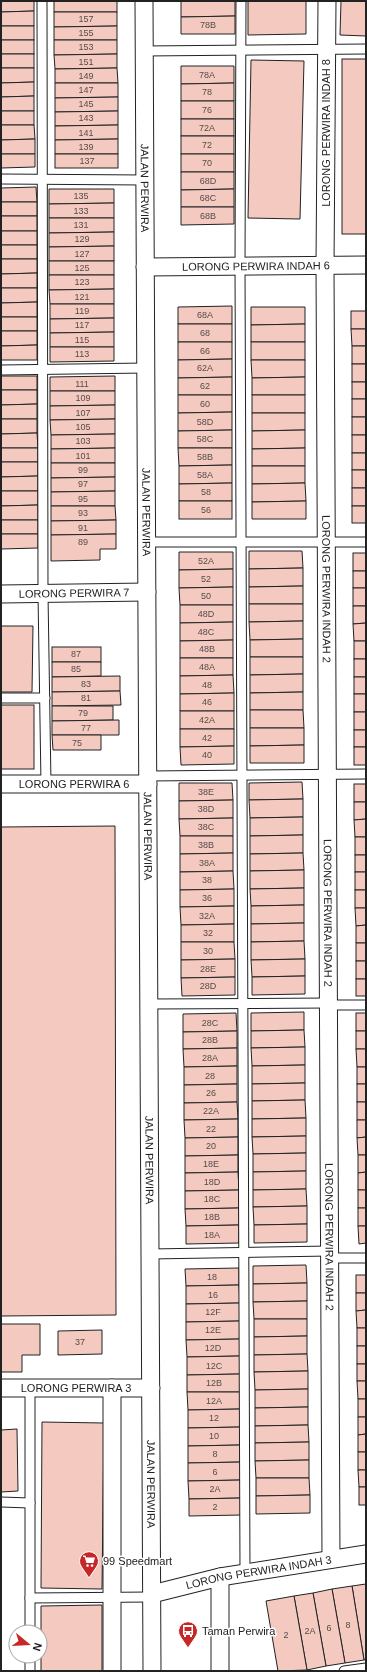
<svg xmlns="http://www.w3.org/2000/svg" width="367" height="1672" viewBox="0 0 367 1672" font-family="Helvetica,sans-serif">
<style>
.building{fill:#f3c9c0;stroke:#222}
.lines{fill:none;stroke-linecap:round;stroke-linejoin:round}
.service-casing{stroke:#222;stroke-width:11}
.minor-casing{stroke:#222;stroke-width:19}
.service{stroke:#fff;stroke-width:9}
.minor{stroke:#fff;stroke-width:17}
.labels{text-anchor:middle;stroke-width:3;stroke-linejoin:round;paint-order:stroke}
.number-label{font-size:9px;fill:#564c4a}
.street-label{font-size:11px;fill:#222;stroke:#fff}
.poi-label{font-size:11px;fill:#222;stroke:#fff;text-anchor:start}
</style>
<rect width="100%" height="100%" fill="#fff"/>
<g class="building">
<polygon points="1,1 34,1 34,11 1,12"/>
<rect x="54" y="1" width="63" height="11"/>
<polygon points="181,1 235,1 235,16 181,17"/>
<polygon points="248,1 306,1 306,34 248,35"/>
<polygon points="341,1 366,1 366,36 340,35"/>
<polygon points="34,11 34,26 1,26 1,12"/>
<polygon points="54,12 117,12 117,26 54,27"/>
<polygon points="235,16 235,34 181,34 181,17"/>
<rect x="1" y="26" width="33" height="14"/>
<polygon points="117,26 117,40 54,40 54,27"/>
<rect x="1" y="40" width="33" height="14"/>
<polygon points="54,40 117,40 117,54 54,55"/>
<rect x="1" y="54" width="33" height="14"/>
<polygon points="117,54 117,68 55,69 54,55"/>
<rect x="342" y="59" width="24" height="175"/>
<polygon points="251,60 304,61 300,219 248,218"/>
<polygon points="181,66 234,66 234,83 181,84"/>
<polygon points="1,68 34,68 34,82 1,83"/>
<polygon points="117,68 118,83 55,83 55,69"/>
<polygon points="34,82 34,96 1,97 1,83"/>
<polygon points="55,83 118,83 118,97 55,98"/>
<polygon points="234,83 234,101 181,101 181,84"/>
<polygon points="34,96 34,111 1,111 1,97"/>
<polygon points="118,97 118,111 55,112 55,98"/>
<rect x="181" y="101" width="53" height="18"/>
<rect x="1" y="111" width="33" height="14"/>
<polygon points="118,111 118,125 55,126 55,112"/>
<rect x="181" y="119" width="53" height="17"/>
<polygon points="1,125 34,125 35,139 1,140"/>
<polygon points="118,125 118,139 55,140 55,126"/>
<rect x="181" y="136" width="53" height="18"/>
<polygon points="35,139 35,154 1,154 1,140"/>
<polygon points="118,139 118,154 55,154 55,140"/>
<polygon points="1,154 35,154 35,167 1,168"/>
<rect x="55" y="154" width="63" height="14"/>
<rect x="181" y="154" width="53" height="18"/>
<polygon points="181,172 234,172 234,189 181,190"/>
<polygon points="36,187 37,202 1,202 1,188"/>
<polygon points="49,189 114,189 114,203 49,204"/>
<polygon points="234,189 234,207 181,207 181,190"/>
<rect x="1" y="202" width="36" height="14"/>
<polygon points="114,203 114,218 49,218 49,204"/>
<polygon points="181,207 234,207 234,224 181,225"/>
<rect x="1" y="216" width="36" height="15"/>
<polygon points="49,218 114,218 114,232 49,233"/>
<rect x="1" y="231" width="36" height="14"/>
<polygon points="114,232 114,246 49,247 49,233"/>
<rect x="1" y="245" width="36" height="14"/>
<polygon points="114,246 114,261 49,261 49,247"/>
<polygon points="1,259 37,259 37,273 1,274"/>
<rect x="49" y="261" width="65" height="14"/>
<polygon points="37,273 37,288 1,288 1,274"/>
<polygon points="49,275 114,275 114,289 49,290"/>
<polygon points="1,288 37,288 37,302 1,303"/>
<polygon points="114,289 114,304 50,304 49,290"/>
<polygon points="37,302 37,317 1,317 1,303"/>
<polygon points="50,304 114,304 114,318 50,319"/>
<polygon points="232,306 232,324 178,324 178,307"/>
<polygon points="251,307 305,307 305,324 251,325"/>
<rect x="351" y="311" width="15" height="18"/>
<rect x="1" y="317" width="36" height="14"/>
<polygon points="114,318 114,332 50,333 50,319"/>
<rect x="178" y="324" width="54" height="18"/>
<polygon points="305,324 305,342 251,342 251,325"/>
<polygon points="351,329 366,329 366,346 352,346"/>
<polygon points="1,331 37,331 37,345 1,346"/>
<polygon points="114,332 114,347 50,347 50,333"/>
<polygon points="178,342 232,342 232,359 178,360"/>
<rect x="251" y="342" width="54" height="18"/>
<polygon points="37,345 37,360 1,360 1,346"/>
<rect x="352" y="346" width="14" height="18"/>
<polygon points="50,347 114,347 114,361 50,362"/>
<polygon points="232,359 232,377 178,378 178,360"/>
<polygon points="251,360 305,360 305,377 252,378"/>
<rect x="352" y="364" width="14" height="18"/>
<rect x="1" y="376" width="36" height="14"/>
<polygon points="115,376 115,391 50,391 50,377"/>
<polygon points="232,377 232,395 178,395 178,378"/>
<polygon points="305,377 305,395 252,395 252,378"/>
<rect x="352" y="382" width="14" height="17"/>
<polygon points="1,390 37,390 37,404 1,405"/>
<polygon points="50,391 115,391 115,405 50,406"/>
<polygon points="178,395 232,395 232,412 178,413"/>
<rect x="252" y="395" width="53" height="18"/>
<rect x="352" y="399" width="14" height="18"/>
<polygon points="37,404 37,419 1,419 1,405"/>
<polygon points="115,405 115,419 50,420 50,406"/>
<polygon points="232,412 232,430 178,431 178,413"/>
<polygon points="252,413 305,413 305,430 252,431"/>
<rect x="352" y="417" width="14" height="18"/>
<polygon points="1,419 37,419 37,433 1,434"/>
<polygon points="115,419 115,434 51,435 50,420"/>
<polygon points="232,430 232,448 178,448 178,431"/>
<polygon points="305,430 305,448 252,449 252,431"/>
<polygon points="37,433 38,448 1,448 1,434"/>
<polygon points="115,434 115,448 51,449 51,435"/>
<rect x="352" y="435" width="14" height="18"/>
<rect x="1" y="448" width="37" height="14"/>
<polygon points="115,448 115,463 51,463 51,449"/>
<polygon points="178,448 232,448 232,465 179,466"/>
<polygon points="305,448 305,466 252,466 252,449"/>
<rect x="352" y="453" width="14" height="17"/>
<polygon points="1,462 38,462 38,476 1,477"/>
<polygon points="51,463 115,463 115,477 51,478"/>
<polygon points="232,465 232,483 179,484 179,466"/>
<polygon points="252,466 305,466 305,483 252,484"/>
<rect x="352" y="470" width="14" height="18"/>
<polygon points="38,476 38,491 1,491 1,477"/>
<polygon points="115,477 115,491 51,492 51,478"/>
<polygon points="232,483 232,501 179,501 179,484"/>
<polygon points="305,483 306,501 252,502 252,484"/>
<rect x="352" y="488" width="14" height="18"/>
<polygon points="1,491 38,491 38,505 1,506"/>
<polygon points="115,491 115,506 51,506 51,492"/>
<rect x="179" y="501" width="53" height="18"/>
<polygon points="306,501 306,519 252,519 252,502"/>
<polygon points="38,505 38,520 1,520 1,506"/>
<polygon points="51,506 115,506 116,520 51,521"/>
<rect x="352" y="506" width="14" height="17"/>
<rect x="1" y="520" width="37" height="14"/>
<polygon points="116,520 116,534 51,535 51,521"/>
<polygon points="1,534 38,534 38,548 1,549"/>
<polygon points="116,534 116,549 100,549 100,560 51,561 51,535"/>
<polygon points="249,551 302,551 303,568 249,569"/>
<polygon points="179,552 233,552 233,569 179,570"/>
<rect x="353" y="553" width="13" height="18"/>
<polygon points="303,568 303,586 249,587 249,569"/>
<polygon points="233,569 233,587 179,588 179,570"/>
<rect x="353" y="571" width="13" height="17"/>
<polygon points="303,586 303,604 249,604 249,587"/>
<polygon points="233,587 233,605 180,605 179,588"/>
<rect x="353" y="588" width="13" height="18"/>
<polygon points="249,604 303,604 303,621 249,622"/>
<polygon points="180,605 233,605 233,622 180,623"/>
<polygon points="353,606 366,606 366,623 353,624"/>
<polygon points="303,621 303,639 250,640 249,622"/>
<polygon points="233,622 233,640 180,641 180,623"/>
<polygon points="366,623 366,641 354,641 353,624"/>
<polygon points="1,626 33,626 32,692 1,692"/>
<polygon points="303,639 303,657 250,657 250,640"/>
<polygon points="233,640 233,658 180,658 180,641"/>
<rect x="354" y="641" width="12" height="18"/>
<rect x="52" y="647" width="49" height="15"/>
<polygon points="250,657 303,657 303,674 250,675"/>
<polygon points="180,658 233,658 233,675 180,676"/>
<rect x="354" y="659" width="12" height="18"/>
<polygon points="52,662 101,662 101,676 52,677"/>
<polygon points="303,674 303,692 250,693 250,675"/>
<polygon points="233,675 234,693 180,694 180,676"/>
<polygon points="120,676 120,691 52,692 52,677"/>
<rect x="354" y="677" width="12" height="17"/>
<polygon points="120,691 121,705 52,706 52,692"/>
<polygon points="303,692 303,710 250,710 250,693"/>
<polygon points="234,693 234,711 180,711 180,694"/>
<rect x="354" y="694" width="12" height="18"/>
<rect x="1" y="705" width="33" height="64"/>
<polygon points="52,706 113,706 113,720 52,721"/>
<polygon points="250,710 303,710 304,728 250,728"/>
<rect x="180" y="711" width="54" height="18"/>
<rect x="354" y="712" width="12" height="18"/>
<polygon points="119,720 119,735 52,735 52,721"/>
<polygon points="250,728 304,728 304,745 250,746"/>
<polygon points="180,729 234,729 234,746 180,747"/>
<rect x="354" y="730" width="12" height="17"/>
<polygon points="52,735 101,735 101,750 53,750"/>
<polygon points="304,745 304,763 250,763 250,746"/>
<polygon points="234,746 234,764 181,765 180,747"/>
<rect x="354" y="747" width="12" height="18"/>
<polygon points="302,782 303,799 249,800 249,783"/>
<polygon points="179,783 232,783 233,800 179,801"/>
<rect x="354" y="784" width="12" height="18"/>
<polygon points="303,799 303,817 250,818 249,800"/>
<polygon points="233,800 233,818 179,819 179,801"/>
<polygon points="354,802 366,802 366,819 354,820"/>
<polygon points="303,817 303,835 250,836 250,818"/>
<polygon points="233,818 233,836 180,836 179,819"/>
<polygon points="366,819 366,837 355,837 354,820"/>
<polygon points="115,826 116,1315 1,1316 1,827"/>
<polygon points="303,835 303,853 250,854 250,836"/>
<polygon points="180,836 233,836 233,853 180,854"/>
<rect x="355" y="837" width="11" height="18"/>
<polygon points="233,853 233,871 180,872 180,854"/>
<polygon points="303,853 304,870 250,871 250,854"/>
<rect x="355" y="855" width="11" height="17"/>
<polygon points="304,870 304,888 250,889 250,871"/>
<polygon points="233,871 234,889 180,890 180,872"/>
<rect x="355" y="872" width="11" height="18"/>
<polygon points="304,888 304,905 251,906 250,889"/>
<polygon points="234,889 234,906 180,907 180,890"/>
<rect x="355" y="890" width="11" height="18"/>
<polygon points="304,905 304,923 251,924 251,906"/>
<polygon points="234,906 234,924 181,925 180,907"/>
<polygon points="355,908 366,908 366,925 356,926"/>
<polygon points="304,923 304,941 251,942 251,924"/>
<polygon points="234,924 234,942 181,942 181,925"/>
<polygon points="366,925 366,943 356,943 356,926"/>
<polygon points="304,941 305,959 251,960 251,942"/>
<polygon points="181,942 234,942 235,959 181,960"/>
<rect x="356" y="943" width="10" height="18"/>
<polygon points="235,959 235,977 181,978 181,960"/>
<polygon points="305,959 305,976 252,977 251,960"/>
<rect x="356" y="961" width="10" height="18"/>
<polygon points="305,976 305,994 252,995 252,977"/>
<polygon points="235,977 235,995 182,996 181,978"/>
<rect x="356" y="979" width="10" height="17"/>
<polygon points="304,1012 304,1030 251,1031 251,1013"/>
<polygon points="236,1013 237,1031 183,1032 183,1014"/>
<rect x="356" y="1013" width="10" height="18"/>
<polygon points="304,1030 305,1047 251,1048 251,1031"/>
<polygon points="237,1031 237,1048 183,1049 183,1032"/>
<rect x="356" y="1031" width="10" height="18"/>
<polygon points="305,1047 305,1065 252,1066 251,1048"/>
<polygon points="237,1048 237,1066 184,1067 183,1049"/>
<polygon points="356,1049 366,1049 366,1067 357,1067"/>
<polygon points="305,1065 305,1083 252,1084 252,1066"/>
<polygon points="237,1066 237,1084 184,1085 184,1067"/>
<rect x="357" y="1067" width="9" height="17"/>
<polygon points="305,1083 305,1100 252,1101 252,1084"/>
<polygon points="237,1084 237,1102 184,1103 184,1085"/>
<rect x="357" y="1084" width="9" height="18"/>
<polygon points="305,1100 306,1118 252,1119 252,1101"/>
<polygon points="237,1102 238,1119 184,1120 184,1103"/>
<rect x="357" y="1102" width="9" height="18"/>
<polygon points="306,1118 306,1136 252,1137 252,1119"/>
<polygon points="238,1119 238,1137 185,1138 184,1120"/>
<polygon points="357,1120 366,1120 366,1137 357,1138"/>
<polygon points="306,1136 306,1153 253,1154 252,1137"/>
<polygon points="238,1137 238,1155 185,1156 185,1138"/>
<polygon points="366,1137 366,1155 358,1155 357,1138"/>
<polygon points="306,1153 306,1171 253,1172 253,1154"/>
<polygon points="238,1155 238,1172 185,1173 185,1156"/>
<polygon points="358,1155 366,1155 366,1172 358,1173"/>
<polygon points="306,1171 306,1189 253,1190 253,1172"/>
<polygon points="238,1172 239,1190 185,1191 185,1173"/>
<polygon points="366,1172 366,1190 358,1190 358,1173"/>
<polygon points="306,1189 307,1206 253,1207 253,1190"/>
<polygon points="239,1190 239,1208 185,1209 185,1191"/>
<rect x="358" y="1190" width="8" height="18"/>
<polygon points="307,1206 307,1224 254,1225 253,1207"/>
<polygon points="239,1208 239,1225 186,1226 185,1209"/>
<rect x="358" y="1208" width="8" height="18"/>
<polygon points="307,1224 307,1242 254,1243 254,1225"/>
<polygon points="239,1225 239,1243 186,1244 186,1226"/>
<polygon points="358,1226 366,1226 366,1243 359,1244"/>
<polygon points="306,1265 307,1283 253,1284 253,1266"/>
<polygon points="239,1268 239,1285 186,1286 185,1269"/>
<rect x="356" y="1275" width="10" height="18"/>
<polygon points="307,1283 307,1301 253,1302 253,1284"/>
<polygon points="239,1285 240,1303 186,1304 186,1286"/>
<polygon points="356,1293 366,1293 366,1310 356,1311"/>
<polygon points="307,1301 307,1319 254,1319 253,1302"/>
<polygon points="240,1303 240,1321 186,1322 186,1304"/>
<polygon points="366,1310 366,1328 357,1328 356,1311"/>
<polygon points="254,1319 307,1319 307,1336 254,1337"/>
<polygon points="240,1321 240,1339 186,1340 186,1322"/>
<polygon points="1,1324 40,1324 40,1355 22,1355 22,1372 1,1372"/>
<rect x="357" y="1328" width="9" height="18"/>
<polygon points="102,1330 102,1354 58,1355 58,1331"/>
<polygon points="307,1336 307,1354 254,1355 254,1337"/>
<polygon points="240,1339 240,1356 187,1357 186,1340"/>
<rect x="357" y="1346" width="9" height="18"/>
<polygon points="307,1354 308,1371 254,1372 254,1355"/>
<polygon points="240,1356 240,1374 187,1375 187,1357"/>
<rect x="357" y="1364" width="9" height="17"/>
<polygon points="308,1371 308,1389 255,1390 254,1372"/>
<polygon points="240,1374 241,1392 187,1392 187,1375"/>
<polygon points="357,1381 366,1381 366,1399 358,1399"/>
<polygon points="308,1389 308,1407 255,1408 255,1390"/>
<polygon points="187,1392 241,1392 241,1409 188,1410"/>
<rect x="358" y="1399" width="8" height="18"/>
<polygon points="308,1407 308,1425 255,1426 255,1408"/>
<polygon points="241,1409 241,1427 188,1428 188,1410"/>
<polygon points="358,1417 366,1417 366,1434 358,1435"/>
<polygon points="42,1422 104,1423 102,1589 41,1588"/>
<polygon points="308,1425 309,1442 255,1443 255,1426"/>
<polygon points="241,1427 241,1445 188,1446 188,1428"/>
<polygon points="17,1429 18,1491 1,1492 1,1430"/>
<polygon points="366,1434 366,1452 358,1452 358,1435"/>
<polygon points="309,1442 309,1460 255,1461 255,1443"/>
<polygon points="241,1445 242,1462 188,1463 188,1446"/>
<rect x="358" y="1452" width="8" height="18"/>
<polygon points="309,1460 309,1478 256,1478 255,1461"/>
<polygon points="242,1462 242,1480 188,1481 188,1463"/>
<polygon points="358,1470 366,1470 366,1487 359,1487"/>
<polygon points="256,1478 309,1478 310,1495 256,1496"/>
<polygon points="242,1480 242,1498 189,1499 188,1481"/>
<rect x="359" y="1487" width="7" height="18"/>
<polygon points="310,1495 310,1513 256,1514 256,1496"/>
<polygon points="242,1498 242,1515 189,1516 189,1499"/>
<polygon points="366,1584 366,1660 364,1660 352,1586"/>
<polygon points="352,1586 364,1660 345,1663 332,1589"/>
<polygon points="332,1589 345,1663 326,1666 313,1593"/>
<polygon points="313,1593 326,1666 307,1670 294,1596"/>
<polygon points="294,1596 307,1670 278,1671 266,1601"/>
<polygon points="102,1605 102,1671 41,1671 41,1606"/>
</g>
<g class="lines">
<defs>
<g id="service">
<polyline points="42,1 43,594 46,784"/>
<polyline points="241,1 240,266 245,1573"/>
<polyline points="144,51 366,49"/>
<polyline points="1,179 145,180"/>
<polyline points="1,370 146,368"/>
<polyline points="147,542 366,542"/>
<polyline points="1,698 45,698"/>
<polyline points="148,776 366,774"/>
<polyline points="149,1004 329,1003"/>
<polyline points="329,1005 366,1005"/>
<polyline points="150,1254 330,1251"/>
<polyline points="330,1258 366,1258"/>
<polyline points="1,1502 30,1503"/>
<polyline points="30,1598 151,1597"/>
<polyline points="30,1632 30,1388"/>
<polyline points="30,1671 30,1656"/>
<polyline points="344,1671 366,1668"/>
</g>
<g id="minor">
<path id="s1" d="M144 1 152 1671"/>
<path id="s2" d="M327 1 325 266 331 1559"/>
<path id="s3" d="M145 267 366 265"/>
<path id="s4" d="M1 594 147 592"/>
<path id="s5" d="M1 784H148"/>
<path id="s6" d="M1 1388H151"/>
<polyline points="112,1388 112,1671"/>
<polyline points="220,1577 220,1671"/>
<path id="s7" d="M152 1594 220 1577 366 1554"/>
</g>
</defs>
<use href="#service" class="service-casing"/>
<use href="#minor" class="minor-casing"/>
<use href="#service" class="service"/>
<use href="#minor" class="minor"/>
</g>
<defs>
<symbol id="supermarket-pin" viewBox="-11 -11 22 30"><path d="M0 17L-7.5 6A9.5 9.5 0 1 1 7.5 6Z" fill="#c62828" stroke="#fff"/><path d="M-6-5.5h2.5l.6 2H6L4.5 2H-2.5L-4.4-4H-6ZM-1.5 3.2a1.3 1.3 0 1 0 .1 0ZM3 3.2a1.3 1.3 0 1 0 .1 0Z" fill="#fff"/></symbol>
<symbol id="bus-pin" viewBox="-11 -11 22 30"><path d="M0 17L-7.5 6A9.5 9.5 0 1 1 7.5 6Z" fill="#c62828" stroke="#fff"/><path d="M-5-6H5V4H4V6H2V4H-2V6H-4V4H-5ZM-3.5-4V0h7V-4ZM-3.5 1.2v1.5H-2V1.2ZM2 1.2v1.5H3.5V1.2Z" fill="#fff"/></symbol>
</defs>
<g fill-rule="evenodd">
<use href="#supermarket-pin" x="78" y="1550" width="22" height="30"/>
<use href="#bus-pin" x="177" y="1620" width="22" height="30"/>
</g>
<g class="labels">
<g class="number-label">
<text x="86" y="22">157</text>
<text x="208" y="28">78B</text>
<text x="86" y="36">155</text>
<text x="86" y="50">153</text>
<text x="86" y="65">151</text>
<text x="207" y="78">78A</text>
<text x="86" y="79">149</text>
<text x="86" y="93">147</text>
<text x="207" y="95">78</text>
<text x="86" y="107">145</text>
<text x="207" y="113">76</text>
<text x="86" y="121">143</text>
<text x="207" y="131">72A</text>
<text x="86" y="136">141</text>
<text x="207" y="148">72</text>
<text x="86" y="150">139</text>
<text x="87" y="164">137</text>
<text x="207" y="166">70</text>
<text x="208" y="184">68D</text>
<text x="81" y="199">135</text>
<text x="208" y="201">68C</text>
<text x="81" y="214">133</text>
<text x="208" y="219">68B</text>
<text x="81" y="228">131</text>
<text x="82" y="242">129</text>
<text x="82" y="257">127</text>
<text x="82" y="271">125</text>
<text x="82" y="285">123</text>
<text x="82" y="300">121</text>
<text x="82" y="314">119</text>
<text x="205" y="318">68A</text>
<text x="82" y="328">117</text>
<text x="205" y="336">68</text>
<text x="82" y="343">115</text>
<text x="205" y="354">66</text>
<text x="82" y="357">113</text>
<text x="205" y="371">62A</text>
<text x="82" y="387">111</text>
<text x="205" y="389">62</text>
<text x="83" y="401">109</text>
<text x="205" y="407">60</text>
<text x="83" y="416">107</text>
<text x="205" y="425">58D</text>
<text x="83" y="430">105</text>
<text x="205" y="442">58C</text>
<text x="83" y="444">103</text>
<text x="83" y="459">101</text>
<text x="205" y="460">58B</text>
<text x="83" y="473">99</text>
<text x="205" y="478">58A</text>
<text x="83" y="487">97</text>
<text x="206" y="495">58</text>
<text x="83" y="502">95</text>
<text x="206" y="513">56</text>
<text x="83" y="516">93</text>
<text x="83" y="531">91</text>
<text x="83" y="545">89</text>
<text x="206" y="564">52A</text>
<text x="206" y="582">52</text>
<text x="206" y="599">50</text>
<text x="206" y="617">48D</text>
<text x="206" y="635">48C</text>
<text x="207" y="652">48B</text>
<text x="76" y="657">87</text>
<text x="207" y="670">48A</text>
<text x="76" y="672">85</text>
<text x="86" y="687">83</text>
<text x="207" y="688">48</text>
<text x="86" y="701">81</text>
<text x="207" y="705">46</text>
<text x="83" y="716">79</text>
<text x="207" y="723">42A</text>
<text x="86" y="731">77</text>
<text x="207" y="741">42</text>
<text x="77" y="746">75</text>
<text x="207" y="758">40</text>
<text x="206" y="795">38E</text>
<text x="206" y="812">38D</text>
<text x="206" y="830">38C</text>
<text x="206" y="848">38B</text>
<text x="207" y="866">38A</text>
<text x="207" y="883">38</text>
<text x="207" y="901">36</text>
<text x="207" y="919">32A</text>
<text x="208" y="936">32</text>
<text x="208" y="954">30</text>
<text x="208" y="972">28E</text>
<text x="208" y="989">28D</text>
<text x="210" y="1026">28C</text>
<text x="210" y="1043">28B</text>
<text x="210" y="1061">28A</text>
<text x="210" y="1079">28</text>
<text x="211" y="1096">26</text>
<text x="211" y="1114">22A</text>
<text x="211" y="1132">22</text>
<text x="211" y="1149">20</text>
<text x="211" y="1167">18E</text>
<text x="212" y="1185">18D</text>
<text x="212" y="1202">18C</text>
<text x="212" y="1220">18B</text>
<text x="212" y="1238">18A</text>
<text x="212" y="1280">18</text>
<text x="213" y="1298">16</text>
<text x="213" y="1315">12F</text>
<text x="213" y="1333">12E</text>
<text x="80" y="1345">37</text>
<text x="213" y="1351">12D</text>
<text x="214" y="1369">12C</text>
<text x="214" y="1386">12B</text>
<text x="214" y="1404">12A</text>
<text x="214" y="1421">12</text>
<text x="214" y="1439">10</text>
<text x="215" y="1457">8</text>
<text x="215" y="1475">6</text>
<text x="215" y="1492">2A</text>
<text x="215" y="1510">2</text>
<text x="348" y="1628">8</text>
<text x="329" y="1631">6</text>
<text x="310" y="1634">2A</text>
<text x="286" y="1638">2</text>
</g>
<g class="street-label">
<text transform="translate(326 133) rotate(-90)" y="4">LORONG PERWIRA INDAH 8</text>
<text dy="4" stroke="none"><textPath href="#s1" startOffset="187">JALAN PERWIRA</textPath></text>
<text dy="4" stroke="none"><textPath href="#s3" startOffset="111">LORONG PERWIRA INDAH 6</textPath></text>
<text dy="4" stroke="none"><textPath href="#s1" startOffset="511">JALAN PERWIRA</textPath></text>
<text dy="4" stroke="none"><textPath href="#s2" startOffset="588">LORONG PERWIRA INDAH 2</textPath></text>
<text dy="4" stroke="none"><textPath href="#s4" startOffset="73">LORONG PERWIRA 7</textPath></text>
<text dy="4" stroke="none"><textPath href="#s5" startOffset="73">LORONG PERWIRA 6</textPath></text>
<text dy="4" stroke="none"><textPath href="#s1" startOffset="835">JALAN PERWIRA</textPath></text>
<text dy="4" stroke="none"><textPath href="#s2" startOffset="912">LORONG PERWIRA INDAH 2</textPath></text>
<text dy="4" stroke="none"><textPath href="#s1" startOffset="1159">JALAN PERWIRA</textPath></text>
<text dy="4" stroke="none"><textPath href="#s2" startOffset="1236">LORONG PERWIRA INDAH 2</textPath></text>
<text dy="4" stroke="none"><textPath href="#s6" startOffset="75">LORONG PERWIRA 3</textPath></text>
<text dy="4" stroke="none"><textPath href="#s1" startOffset="1483">JALAN PERWIRA</textPath></text>
<text dy="4" stroke="none"><textPath href="#s7" startOffset="109">LORONG PERWIRA INDAH 3</textPath></text>
</g>
<g class="poi-label">
<text x="103" y="1565">99 Speedmart</text>
<text x="202" y="1635">Taman Perwira</text>
</g>
</g>
<rect width="367" height="1672" fill="none" stroke="#222222" stroke-width="4"/>
<g transform="translate(28 1644) rotate(108)"><circle r="19" fill="#ffffff" stroke="#a7a7a7"/>
<path d="M0-3L7 15L0 10L-7 15Z" fill="#c62828"/>
<text y="-6" font-size="11" font-weight="bold" text-anchor="middle" fill="#222222">N</text>
</g>
</svg>
